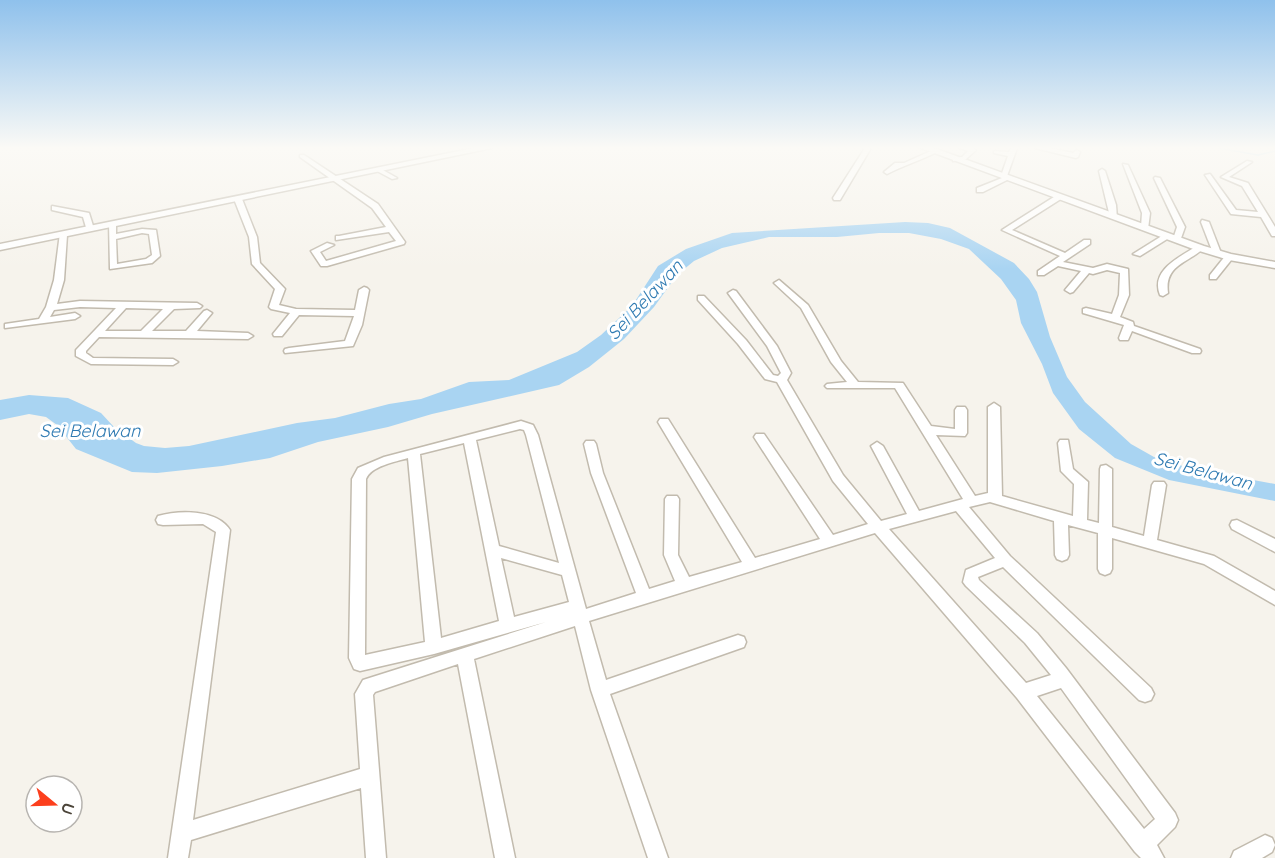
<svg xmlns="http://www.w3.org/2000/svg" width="1275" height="858" viewBox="0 0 1275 858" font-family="Quicksand,sans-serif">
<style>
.water{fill:#a9d4f2}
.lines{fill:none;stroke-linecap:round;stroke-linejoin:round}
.stream{stroke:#a9d4f2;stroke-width:1.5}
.minor-casing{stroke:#c2bbae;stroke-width:3}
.tertiary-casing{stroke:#c2bbae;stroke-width:3}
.minor{fill:#fff;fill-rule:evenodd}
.tertiary{fill:#fff;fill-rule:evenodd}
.labels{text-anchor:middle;stroke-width:6;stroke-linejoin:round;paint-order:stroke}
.water-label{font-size:18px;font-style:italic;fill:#2e7ab2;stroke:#fff}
</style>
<rect width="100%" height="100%" fill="#f6f3ec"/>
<polygon class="water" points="905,222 928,223 950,228 1014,263 1029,279 1037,292 1050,337 1067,377 1085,402 1131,444 1154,457 1189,468 1275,484 1275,501 1169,480 1115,458 1079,429 1053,393 1042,364 1021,323 1016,300 1001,279 969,249 941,239 909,233 879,233 837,237 769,237 722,248 694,261 677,275 654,307 624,339 589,367 559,385 432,414 388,427 318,442 270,458 222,466 157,473 132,472 76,449 57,425 46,417 29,414 0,420 0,400 29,395 68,398 101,413 114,427 136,443 144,446 165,448 189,446 297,423 335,418 389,404 421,399 469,382 509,380 577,352 601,335 632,306 658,266 686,249 732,233"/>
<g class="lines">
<polyline class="stream" points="1218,148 1258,155 1275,151"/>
<defs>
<g id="minor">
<polygon points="865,148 871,148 840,200 834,200 833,198"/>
<polygon points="960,148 974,148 976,150 966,159 953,161 953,159 962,157 968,151"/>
<polygon points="1011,148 1017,148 1007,176 1010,178 1009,179 983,192 977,192 977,188 1002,178 1001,176 1008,156 994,153 994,151 1009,152"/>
<polygon points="1035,148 1049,148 1073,153 1077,150 1080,152 1078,157 1076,158"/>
<path d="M933 150 936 152 935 153C919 161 902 166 887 174L884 172 895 163H904Z"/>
<polygon points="300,155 304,155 378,204 405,242 404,244 327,266 321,266 311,251 327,243 334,245 320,252 326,261 396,241 389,232 336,240 336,236 339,236 386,227 372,208 300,157"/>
<polygon points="1247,161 1252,162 1229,177 1248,183 1275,227 1275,236 1272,236 1261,217 1231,214 1205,175 1210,174 1236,210 1258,212 1242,186 1221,177"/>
<polygon points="1123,164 1128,165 1150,213 1148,229 1141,227 1142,213"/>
<polygon points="377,169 381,169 397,178 392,179 377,171"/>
<polygon points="1102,169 1105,171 1116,205 1117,219 1110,217 1099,171"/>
<polygon points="1155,177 1160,178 1185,227 1180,241 1173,239 1177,227 1154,178"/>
<polygon points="1057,195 1064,197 1012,230 1065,253 1084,240 1090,240 1090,244 1063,262 1093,268 1107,264 1128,269 1129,295 1120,317 1133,322 1134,326 1200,349 1201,351 1200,353 1192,353 1132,331 1128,340 1120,340 1119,338 1124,325 1083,313 1083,309 1086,308 1112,314 1119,295 1120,273 1107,270 1093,274 1089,273 1073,292 1070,293 1065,290 1081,271 1058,266 1044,275 1038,275 1038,271 1060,256 1002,230"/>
<polygon points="235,197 242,199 257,237 260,263 285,289 279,305 296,309 355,310 359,290 364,287 367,288 369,290 362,325 353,346 285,353 284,351 285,349 289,348 345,341 354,316 299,315 282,336 274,336 273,334 290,313 271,309 269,307 275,289 252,264 249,237 234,199"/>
<polygon points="52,206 89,213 94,229 87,231 83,217 52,210"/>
<polygon points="1202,220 1209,222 1221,253 1220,255 1213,253 1201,222"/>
<path d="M109 223 116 225V234L142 229 156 230 160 256 152 263 110 269ZM142 233 149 234 152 255 146 259 117 264 116 239Z"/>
<path d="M60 233 67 235 64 280 57 304 80 301 197 303 202 306 200 308 174 309 152 331H186L204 311 207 310 212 313 197 331 248 333 253 336 248 339 99 337 86 351V353L93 358 173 359 178 362 173 365 91 364 76 356V350L116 308 80 307 54 310 50 317 75 313 80 316 75 319 5 328V324L39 319 46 307 54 280ZM126 308 163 309 141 331H105Z"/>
<polygon points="1165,234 1172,236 1140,256 1133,254"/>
<path d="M1197 246 1204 248C1188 263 1164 265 1168 293L1163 296 1160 295C1150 270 1180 257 1197 246Z"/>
<polygon points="1229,254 1233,257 1232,259 1216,279 1210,279 1210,275 1226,255"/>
<path d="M779 280 808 305 841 361 858 382 903 383 931 426 955 429V410L957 407H965L967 410V433L965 436 936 435 975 496 988 493V407L994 403 1000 407 1002 496 1073 516 1074 484 1061 471 1058 443 1060 440H1068L1073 469 1088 482 1087 520 1099 523 1100 469 1101 466 1106 465 1112 469V527L1144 536 1152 485 1154 482H1164L1166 485 1157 540 1214 556 1275 591V605L1204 564 1112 538V569L1110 573 1105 575 1100 573 1098 569V533L1068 525 1069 555 1067 559 1062 561 1057 559 1055 555 1054 521 990 502 969 507 1010 556 1151 688 1154 694 1151 700 1145 702 1139 700 1003 567 978 577 979 580 1037 633 1066 668 1175 813 1178 820 1175 827 1157 845 1164 858H1141L1135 852 1017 698 875 533 589 621 606 680 738 635 744 637 746 642 744 647 610 694 668 858H648L591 690 575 626 474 659 515 858H495L458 664 375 692 373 695 386 858H366L361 788 191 840 188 858H168L216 532 203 524 163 525 158 524 156 520 158 516C179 510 217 509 230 530L193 820 360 769 355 694 363 680 546 622 434 654 360 671 354 669 349 658 352 479 358 468 384 457 521 421 533 425 538 435 586 609 636 593 591 473 584 444 586 441H594L596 444 603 473 649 589 675 581 664 555 665 499 667 496H677L679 499 678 555 689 577 742 562 658 422 660 419H668L755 558 820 539 754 437 756 434H764L833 535 868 524 833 481 777 382 765 379 738 344 698 300V296H704L746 340 773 375 778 376 781 373 767 346 728 293 733 290 736 291 777 346 791 373 787 380 843 475 881 521 907 514 871 446 877 442 883 446 919 511 963 499 895 388H827L825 386 827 384 847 382 831 362 801 308 774 283ZM520 429 524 430 526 435 559 563 499 546 476 440ZM464 443 499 621 441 638 420 454ZM408 458 425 642 365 655 366 479C371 466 395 462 408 458ZM956 511 995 558 966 570 963 582 966 586 1025 643 1051 675 1026 683 889 529ZM501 558 562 575 569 602 514 617ZM1061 688 1155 819 1144 829 1037 696Z"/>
<polygon points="1237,520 1275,539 1275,552 1232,529 1230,525 1232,521"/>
<polygon points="1265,835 1272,838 1275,845 1272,852 1262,858 1231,858 1234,851"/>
</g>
<g id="tertiary">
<polygon points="474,148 492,148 0,250 0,244"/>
<polygon points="921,148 934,148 1204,246 1231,254 1275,262 1275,268 1229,260 1196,250"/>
</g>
</defs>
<use href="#minor" class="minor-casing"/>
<use href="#tertiary" class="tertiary-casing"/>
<use href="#minor" class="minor"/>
<use href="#tertiary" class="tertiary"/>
</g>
<linearGradient id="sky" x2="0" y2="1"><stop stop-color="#8fc1ec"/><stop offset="0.55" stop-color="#fbfaf6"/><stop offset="1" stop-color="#fbfaf6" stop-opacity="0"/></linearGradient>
<rect width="1275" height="269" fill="url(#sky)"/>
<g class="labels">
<g class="water-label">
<text transform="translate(645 300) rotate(-47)" y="6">Sei Belawan</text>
<text x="90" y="437">Sei Belawan</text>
<text transform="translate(1203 471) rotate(15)" y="6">Sei Belawan</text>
</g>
</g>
<g transform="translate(54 804) rotate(109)"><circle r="28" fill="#ffffff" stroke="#b7b4b0" stroke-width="1.5"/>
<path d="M0-4.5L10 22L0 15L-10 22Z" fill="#fc3f1d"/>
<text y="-9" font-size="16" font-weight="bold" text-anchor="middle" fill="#4b4439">U</text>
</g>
</svg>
